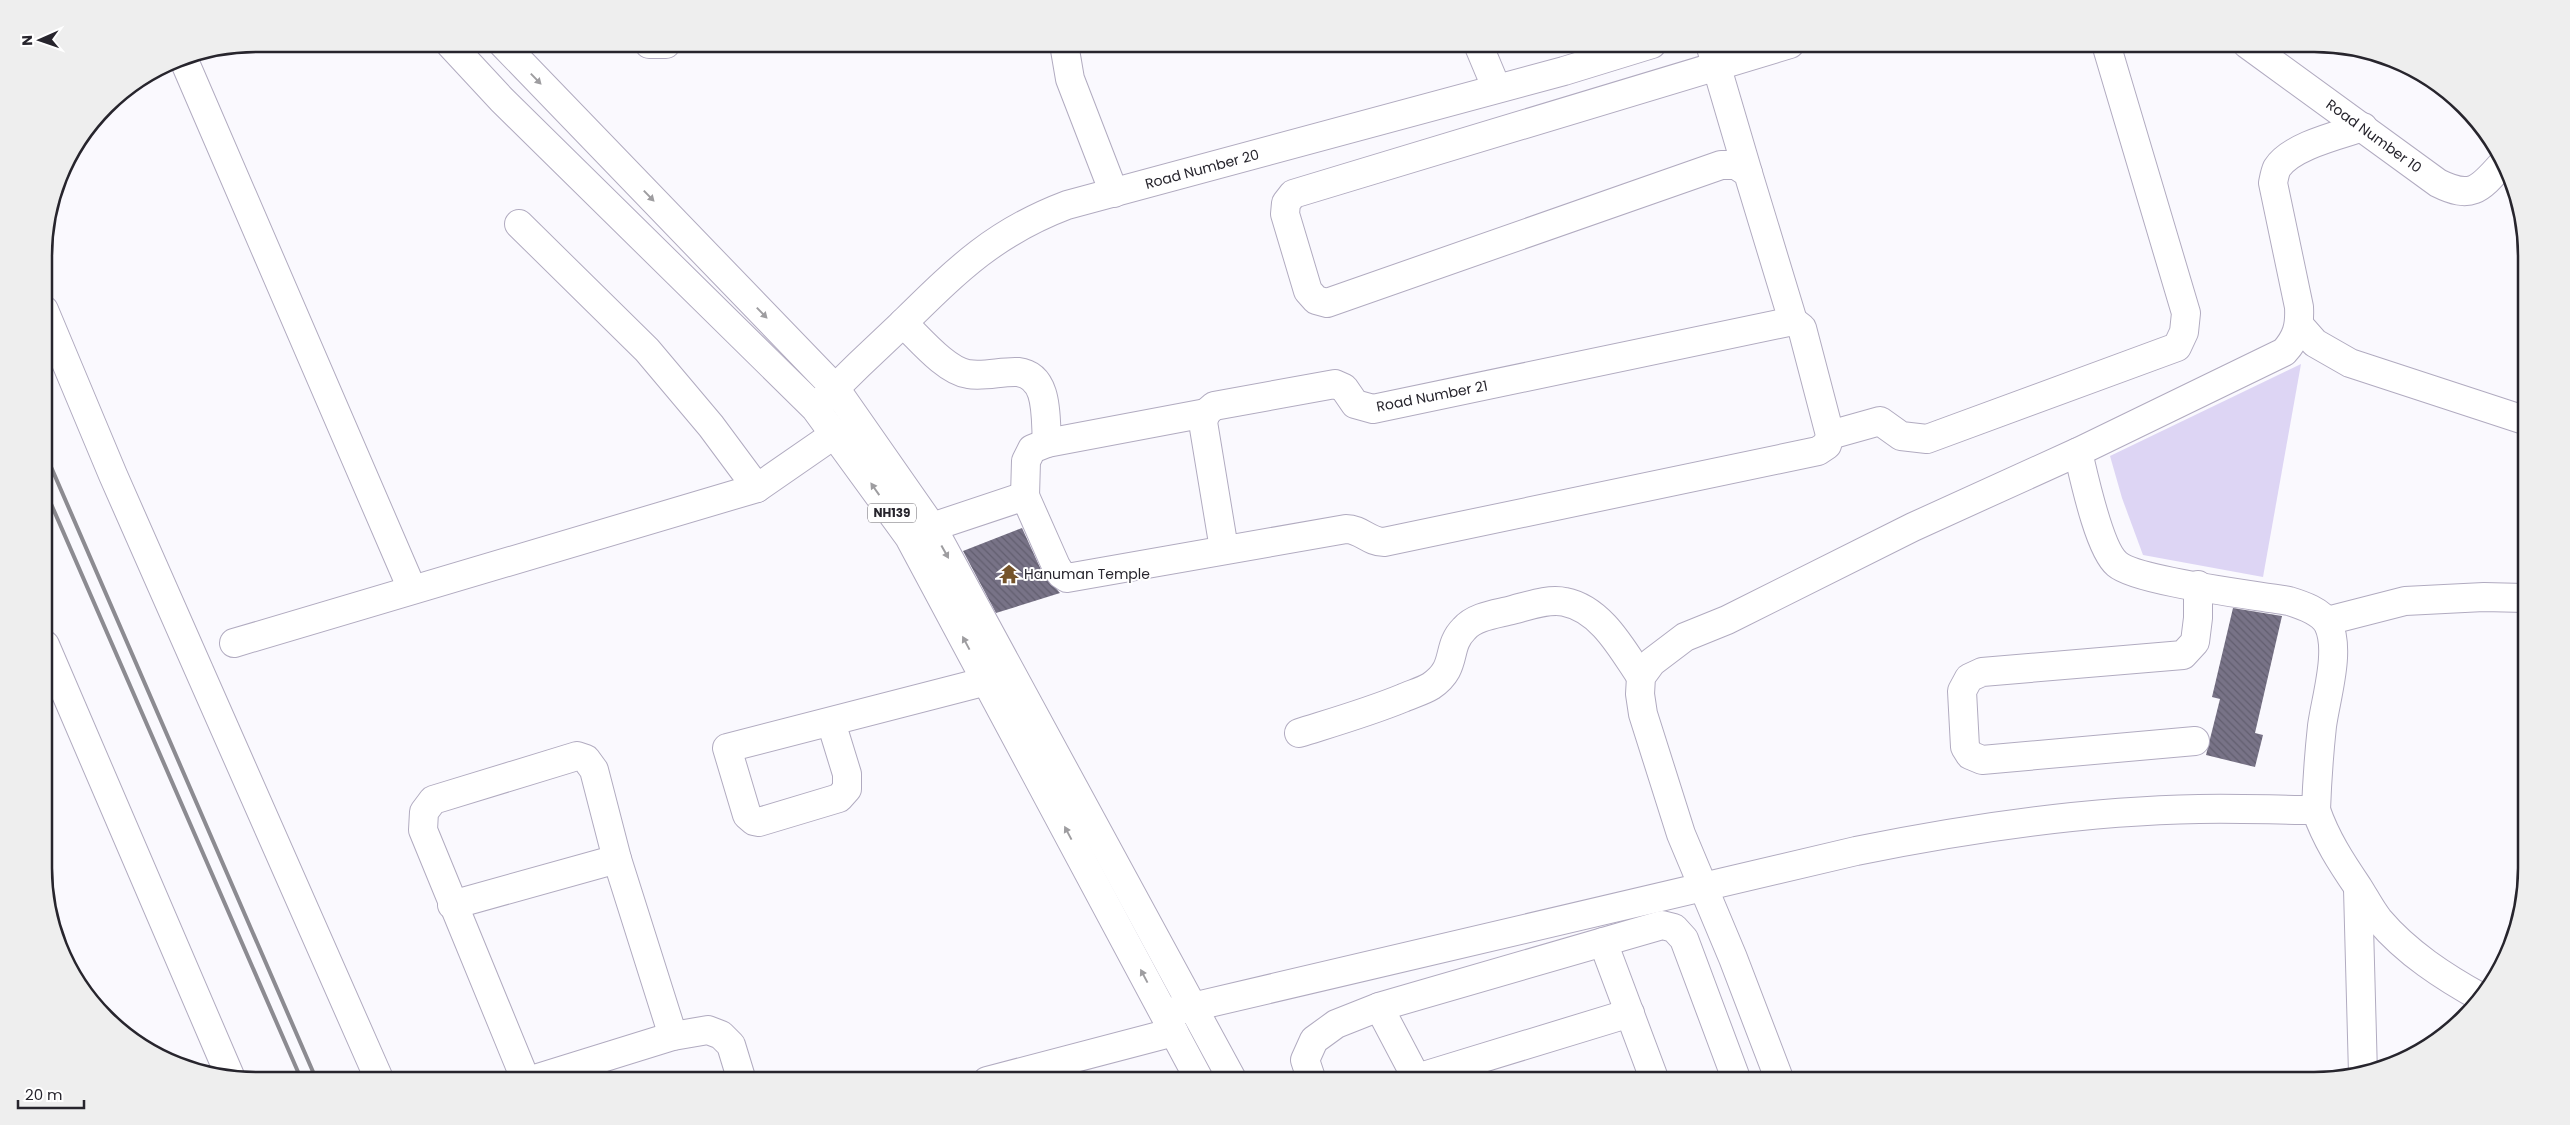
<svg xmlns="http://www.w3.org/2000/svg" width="2570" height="1125" viewBox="0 0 2570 1125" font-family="Poppins,sans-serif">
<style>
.grass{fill:#ddd5f4}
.building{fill:url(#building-back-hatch)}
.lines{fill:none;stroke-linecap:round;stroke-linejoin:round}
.minor-casing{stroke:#b1abc0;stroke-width:30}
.highway-casing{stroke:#b1abc0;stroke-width:30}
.minor{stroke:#fff;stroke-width:28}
.highway{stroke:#fff;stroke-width:28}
.rail{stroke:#8c8b91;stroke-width:4}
.oneway{fill:#9e9da0}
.labels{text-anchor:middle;stroke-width:4;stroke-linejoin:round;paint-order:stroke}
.shield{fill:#fff;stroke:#68666c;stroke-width:1}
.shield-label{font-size:12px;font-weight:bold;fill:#27252d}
.street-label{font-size:14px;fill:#27252d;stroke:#fff}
.poi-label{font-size:14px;fill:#27252d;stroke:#fff;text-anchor:start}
.rim{fill:none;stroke:#27252d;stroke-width:2.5}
</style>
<defs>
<pattern id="building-back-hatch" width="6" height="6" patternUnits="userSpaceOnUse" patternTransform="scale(1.25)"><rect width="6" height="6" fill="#787387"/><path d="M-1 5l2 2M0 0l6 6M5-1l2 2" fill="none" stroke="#625e6f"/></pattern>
</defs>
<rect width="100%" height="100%" fill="#faf9fe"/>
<polygon class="grass" points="2301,364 2263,577 2143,555 2122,498 2110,456"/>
<g class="building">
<polygon points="1022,528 1043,574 1060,593 996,613 963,551"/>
<polygon points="2233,608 2282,616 2255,733 2263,735 2255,767 2206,755 2220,699 2212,697"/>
</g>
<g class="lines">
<defs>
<g id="minor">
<polyline points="649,44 666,44"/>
<polyline points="1064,44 1070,79 1114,193"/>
<polyline points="1478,44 1496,87"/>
<polyline points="1710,44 1748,173"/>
<polyline points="1790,44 1293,194 1286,203 1285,214 1308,291 1316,300 1327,303 1721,165 1736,165 1748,173 1793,321"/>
<path d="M2247 44 2438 183C2472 200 2480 189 2503 163"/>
<polyline points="183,58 412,589"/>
<polyline points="519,224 647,350 711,426 757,488"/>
<polyline points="44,310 113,475 380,1081"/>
<path d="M903 323C919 338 946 371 968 374 984 377 1002 371 1018 372 1050 376 1045 419 1047 443"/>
<polyline points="2300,326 2315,343 2350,363 2521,419"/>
<path d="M818 405C845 378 873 351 901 325 956 271 993 233 1067 205L1564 71 1652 44"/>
<polyline points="1830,435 1880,421 1901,436 1927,439 2177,347 2184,332 2186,313 2106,44"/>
<path d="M2078 452C2084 477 2099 549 2117 564 2138 582 2256 595 2289 601 2302 605 2321 611 2328 624 2341 650 2326 697 2322 726 2319 754 2317 782 2316 810"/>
<polyline points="1025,496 1026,461 1032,449 1047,443 1206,413"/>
<path d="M911 536 932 527 1025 496 1056 566 1061 574 1067 578 1346 529C1361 529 1369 542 1384 542L1818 451 1827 445 1830 435 1802 328 1793 321 1373 409 1355 404 1344 388 1335 384 1214 406 1206 413 1203 422 1224 549"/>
<polyline points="2327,621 2405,601 2484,597 2525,598"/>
<polyline points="234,643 757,488 835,434"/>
<polyline points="45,645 230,1076"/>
<polyline points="831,722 847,774 847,789 839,798 759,822 754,821 747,815 727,748 987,681"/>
<path d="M1299 733C1334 722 1369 712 1403 698 1412 694 1423 691 1431 686 1459 667 1445 648 1464 629 1475 616 1497 614 1512 610 1528 606 1549 598 1565 602 1601 609 1622 649 1641 677"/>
<polyline points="2195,741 1982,760 1970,755 1965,747 1962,691 1969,678 1982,672 2183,655 2195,642 2198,618 2198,585"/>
<polyline points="2358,889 2363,1074"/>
<polyline points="452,905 617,859"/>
<polyline points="1603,942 1655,1081"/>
<polyline points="1379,1007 1418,1081"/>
<path d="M1171 1012 1856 851C1969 828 2083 811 2199 809 2238 808 2277 810 2316 810 2326 839 2341 862 2358 887 2365 898 2371 910 2379 920 2407 953 2444 977 2482 998"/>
<polyline points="1417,1078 1630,1013"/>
<polyline points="526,1081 423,830 424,812 433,800 577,756 586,759 594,770 617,859 673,1036"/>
<polyline points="528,1081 673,1036 708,1030 721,1035 731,1045 742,1081"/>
<polyline points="987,1081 1174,1032"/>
<polyline points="1312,1081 1305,1060 1314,1040 1336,1024 1379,1007 1662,925 1674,928 1684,939 1737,1081"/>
<path d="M1780 1081 1733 958 1681 834 1643 714 1640 694 1641 677 1652 662 1685 637 1727 620 1913 527 2078 452 2284 352C2297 338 2300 326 2299 307L2273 183C2274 178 2275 172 2277 168 2291 146 2339 135 2363 127"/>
</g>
<g id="highway">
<polyline points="450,44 502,100 815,408 909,537 1200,1081"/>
<polyline points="503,44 835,388 932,527 1233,1081"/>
</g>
</defs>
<use href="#minor" class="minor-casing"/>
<use href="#highway" class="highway-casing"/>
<use href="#minor" class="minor"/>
<use href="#highway" class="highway"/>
<g class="rail">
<polyline points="45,453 317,1081"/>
<polyline points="45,490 302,1081"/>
</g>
</g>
<defs><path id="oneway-solid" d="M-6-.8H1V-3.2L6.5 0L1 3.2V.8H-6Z" transform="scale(1.25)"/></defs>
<g class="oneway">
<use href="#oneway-solid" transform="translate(536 79) rotate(46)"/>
<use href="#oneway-solid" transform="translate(649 196) rotate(46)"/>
<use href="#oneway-solid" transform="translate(762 313) rotate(46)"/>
<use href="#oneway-solid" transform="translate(875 489) rotate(-125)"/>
<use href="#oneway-solid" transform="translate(945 552) rotate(61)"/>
<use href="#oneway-solid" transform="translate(966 643) rotate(-118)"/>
<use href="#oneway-solid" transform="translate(1068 833) rotate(-118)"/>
<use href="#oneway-solid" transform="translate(1144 976) rotate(-118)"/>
</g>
<defs>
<symbol id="temple-bare" viewBox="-9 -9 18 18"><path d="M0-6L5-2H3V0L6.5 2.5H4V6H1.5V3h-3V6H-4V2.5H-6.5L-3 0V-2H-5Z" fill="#75542a" stroke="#fff" stroke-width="2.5" paint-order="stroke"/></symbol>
</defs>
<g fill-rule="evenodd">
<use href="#temple-bare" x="995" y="560" width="28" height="28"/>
</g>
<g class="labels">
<rect class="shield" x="868" y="503.5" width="48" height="19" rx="4"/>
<g class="shield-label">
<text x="892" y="517">NH139</text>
</g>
<g class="street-label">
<text transform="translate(2374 136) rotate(36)" y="5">Road Number 10</text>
<text transform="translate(1202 169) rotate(-15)" y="5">Road Number 20</text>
<text transform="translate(1432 396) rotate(-11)" y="5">Road Number 21</text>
</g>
<g class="poi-label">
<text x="1024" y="579">Hanuman Temple</text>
</g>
</g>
<path d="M0 0H2570V1125H0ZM256 52H2314A204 204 0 0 1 2518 256V868A204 204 0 0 1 2314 1072H256A204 204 0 0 1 52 868V256A204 204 0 0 1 256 52Z" fill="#eee" fill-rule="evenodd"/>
<path class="rim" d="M256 52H2314A204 204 0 0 1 2518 256V868A204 204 0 0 1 2314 1072H256A204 204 0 0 1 52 868V256A204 204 0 0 1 256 52Z"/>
<g transform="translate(40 40) rotate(268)" stroke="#ffffff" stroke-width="4" paint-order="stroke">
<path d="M0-4L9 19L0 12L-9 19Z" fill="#27252d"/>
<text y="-8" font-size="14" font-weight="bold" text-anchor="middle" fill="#27252d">N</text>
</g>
<path d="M18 1100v8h66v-8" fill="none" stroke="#27252d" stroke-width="2.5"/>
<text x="25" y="1100" font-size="15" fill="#27252d" stroke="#ffffff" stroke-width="4" paint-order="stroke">20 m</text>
</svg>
